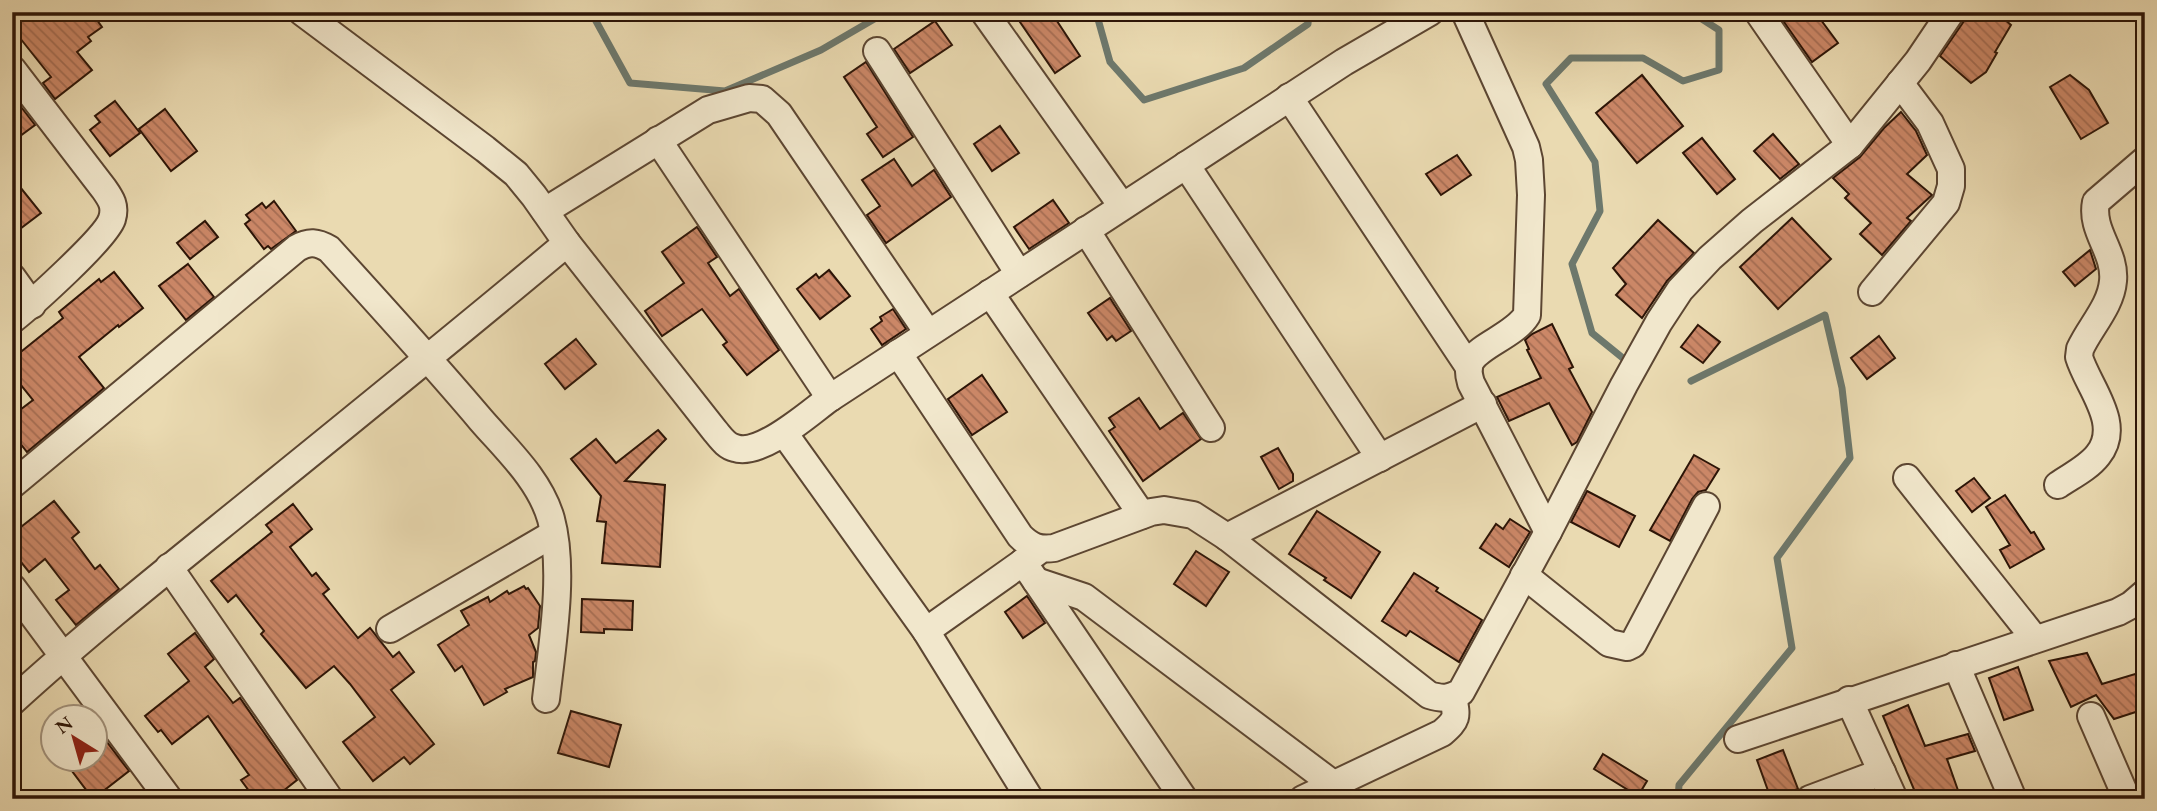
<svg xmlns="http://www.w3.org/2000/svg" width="2157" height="811" viewBox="0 0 2157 811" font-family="'EB Garamond',serif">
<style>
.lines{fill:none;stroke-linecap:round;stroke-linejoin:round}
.stream{stroke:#6d786c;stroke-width:7}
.building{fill:url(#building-back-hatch);stroke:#2d1507;stroke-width:2}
.minor-casing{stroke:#5c4632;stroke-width:30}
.minor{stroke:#f1e7cc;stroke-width:26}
</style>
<defs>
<pattern id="building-back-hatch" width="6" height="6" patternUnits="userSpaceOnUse" patternTransform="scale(1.75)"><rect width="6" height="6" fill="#cb8767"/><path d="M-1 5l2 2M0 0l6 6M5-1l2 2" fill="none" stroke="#a56d53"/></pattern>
</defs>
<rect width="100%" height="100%" fill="#eadab1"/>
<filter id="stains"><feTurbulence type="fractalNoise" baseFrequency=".00286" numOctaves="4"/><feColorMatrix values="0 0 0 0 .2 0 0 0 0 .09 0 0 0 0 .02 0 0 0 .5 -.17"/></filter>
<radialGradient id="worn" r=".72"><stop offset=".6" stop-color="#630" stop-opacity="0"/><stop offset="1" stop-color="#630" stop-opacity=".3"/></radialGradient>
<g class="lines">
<g class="stream">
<polyline points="591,12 630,83 725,91 821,50 876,18 875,12"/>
<polyline points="1096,12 1110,62 1144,100 1244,68 1308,24 1309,12"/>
<polyline points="1624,359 1592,333 1572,264 1600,211 1595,162 1546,84 1571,58 1643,58 1683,81 1719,70 1719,30 1691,12"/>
<polyline points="1678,799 1679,785 1792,648 1777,558 1850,458 1842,388 1825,315 1691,381"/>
</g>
</g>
<g class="building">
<polygon points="12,12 91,12 102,27 88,37 91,41 77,52 92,70 55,99 43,83 51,77 12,28"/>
<polygon points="1013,12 1051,12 1080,56 1055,73"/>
<polygon points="1777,12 1815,12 1838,43 1812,62"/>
<polygon points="1967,12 1996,12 2011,25 1995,52 1997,53 1986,72 1971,83 1940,56 1964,21"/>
<polygon points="935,21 952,45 910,73 894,49"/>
<polygon points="866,62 913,137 883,157 867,134 877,127 844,77"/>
<polygon points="1642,75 1683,126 1637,163 1596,113"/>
<polygon points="2070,75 2089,90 2108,123 2081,139 2050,87"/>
<polygon points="115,101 140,133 110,156 90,130 100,122 95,116"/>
<polygon points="18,103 35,125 12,142 12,107"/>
<polygon points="165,109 197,151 171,171 139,129"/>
<polygon points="1901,112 1916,131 1927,155 1907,174 1932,195 1907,218 1911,221 1882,255 1860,234 1871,223 1845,198 1849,194 1833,178 1860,157 1884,128"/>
<polygon points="1000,126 1019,153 992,171 974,144"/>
<polygon points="1773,134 1799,164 1780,179 1754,151"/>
<polygon points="1702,138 1735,179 1717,194 1683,153"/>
<polygon points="1457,155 1471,175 1441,195 1426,174"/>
<polygon points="894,159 912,186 934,170 951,197 886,243 867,215 880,206 862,180"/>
<polygon points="12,177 41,213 12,235"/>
<polygon points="1053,200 1069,223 1029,249 1014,227"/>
<polygon points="274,201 296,231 271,249 268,246 264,249 245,224 250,220 246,215 262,203 266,208"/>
<polygon points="1792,218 1831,259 1778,309 1740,267"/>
<polygon points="1658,220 1694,253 1667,281 1642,318 1616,295 1626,284 1613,268"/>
<polygon points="205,221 218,237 190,259 177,243"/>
<polygon points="697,227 717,257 708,263 730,296 739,289 779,350 747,375 723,345 727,342 702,309 662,336 645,311 684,283 662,252"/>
<polygon points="2090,250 2096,269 2075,286 2063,272"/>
<polygon points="188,264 214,297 186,320 159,286"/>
<polygon points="829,270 850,296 820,319 797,289 816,274 819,278"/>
<polygon points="114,272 143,308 119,327 118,325 79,357 104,388 27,452 12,433 12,416 33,400 12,374 12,359 63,318 59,312 99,279 101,282"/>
<polygon points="1110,298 1131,331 1116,341 1112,336 1107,340 1088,313"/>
<polygon points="893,309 906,329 882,345 871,329 882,321 880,317"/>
<polygon points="1552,324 1573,367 1569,369 1592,412 1577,442 1572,445 1549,403 1509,421 1497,397 1541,378 1527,350 1529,349 1525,340 1532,334"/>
<polygon points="1698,325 1720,342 1703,363 1681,347"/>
<polygon points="1879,336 1895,358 1867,379 1851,358"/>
<polygon points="576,339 596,364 565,389 545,364"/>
<polygon points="982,375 1007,412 972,435 948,399"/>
<polygon points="1139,398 1160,429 1183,413 1201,439 1143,481 1109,431 1115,427 1109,418"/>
<polygon points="658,430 666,439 625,481 665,485 660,567 602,563 606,522 597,521 601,496 571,459 596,439 616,463"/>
<polygon points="1278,448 1293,474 1293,481 1279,489 1261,457"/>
<polygon points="1694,455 1719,469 1706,490 1698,492 1692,499 1670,541 1650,530"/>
<polygon points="1974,478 1990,498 1972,512 1956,491"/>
<polygon points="1587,491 1635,516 1619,547 1571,522"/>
<polygon points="2005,495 2031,533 2034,532 2044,549 2010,568 2000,550 2010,545 1986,507"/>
<polygon points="54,501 79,532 72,538 95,569 100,565 119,589 76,625 56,600 69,590 45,559 29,572 12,551 12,534"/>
<polygon points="293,504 312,529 290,547 312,576 316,573 329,589 323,594 358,638 370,628 393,657 399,652 414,672 391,690 434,744 410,764 404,757 373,781 343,742 375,717 350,684 334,666 306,688 261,634 264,631 236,595 228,602 211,581 272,532 266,525"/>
<polygon points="1317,511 1380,552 1351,598 1324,580 1326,578 1289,554"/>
<polygon points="1510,519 1530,532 1509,567 1480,548 1496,524 1503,529"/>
<polygon points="1196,551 1229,572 1206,606 1174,584"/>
<polygon points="1414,573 1438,588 1436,591 1482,620 1459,662 1410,631 1406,636 1382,621"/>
<polygon points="524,586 526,589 528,588 540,606 538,628 529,635 536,652 535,661 533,662 533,677 505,689 507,692 484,705 462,666 455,671 438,645 469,625 461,611 488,597 490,602 507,591 509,594"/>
<polygon points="1027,596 1045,623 1023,638 1005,612"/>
<polygon points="582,599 633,601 632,630 604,629 604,633 581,632"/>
<polygon points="195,633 214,659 205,667 233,703 240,698 297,780 273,799 255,799 241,780 249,775 208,716 172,744 161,730 158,732 145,716 189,681 168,654"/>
<polygon points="2087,653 2102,684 2145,671 2145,709 2114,719 2096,695 2071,707 2049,661"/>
<polygon points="2018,667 2033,710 2004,720 1989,678"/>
<polygon points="1908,705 1925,746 1968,734 1975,751 1947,759 1961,799 1918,799 1883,716"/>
<polygon points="571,711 621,725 609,767 558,753"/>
<polygon points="94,725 129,771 93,799 72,771 73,770 65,759 94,759"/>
<polygon points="1783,750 1798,789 1771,799 1757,760"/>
<polygon points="1603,754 1647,781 1638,796 1594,769"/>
</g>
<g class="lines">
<defs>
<g id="minor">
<path d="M302 12 485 149 516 174 534 196 567 243 715 431C721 438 726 446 735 448 761 457 809 413 830 398L1344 62 1430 12"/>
<polyline points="984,12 1122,206"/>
<path d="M1465 12 1526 147 1529 160 1531 195 1527 315C1515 335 1480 345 1471 361 1467 367 1469 376 1471 383L1548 532"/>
<polyline points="1758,12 1850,145"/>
<polyline points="877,51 1019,274"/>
<path d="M12 69 104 189C111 199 116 206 112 219 106 238 31 305 12 320"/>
<polyline points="1289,97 1469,367"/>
<polyline points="658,140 830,398"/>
<polyline points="1186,165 1380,458"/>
<polyline points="545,211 708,110 749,98 762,99 779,114 928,333"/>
<polyline points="1086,230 1211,428"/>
<polyline points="12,277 32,305"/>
<polyline points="1872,292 1946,203 1951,186 1951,169 1930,123 1900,83"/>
<polyline points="990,293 1142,515"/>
<path d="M898 353 1020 536C1031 547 1039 550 1054 548L1151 512 1164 510 1193 515 1227 537 1429 695C1442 699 1449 699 1461 692L1548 532 1624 385 1659 322 1680 290 1710 258 1752 221 1850 145 1918 61 1951 12"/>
<polyline points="784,433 926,631 1030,799"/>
<polyline points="1907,478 2035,639"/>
<path d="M12 485 297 248C309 241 317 242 329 249 380 305 432 362 481 420 507 450 540 480 551 519 565 570 552 647 546 699"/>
<path d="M2058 485C2071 476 2088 468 2098 455 2123 424 2088 387 2079 357L2080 349C2090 327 2111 306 2113 281 2116 252 2090 231 2096 202L2145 160"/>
<polyline points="1227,537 1483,404"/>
<polyline points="1023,562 1184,799"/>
<polyline points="169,567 329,798"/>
<polyline points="1524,575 1609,643 1627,647 1633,644 1706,506"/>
<polyline points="1036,581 1084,597 1333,784"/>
<polyline points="12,587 169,799"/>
<polyline points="390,629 553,534"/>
<polyline points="926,631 1036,553"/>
<polyline points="1956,665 2013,799"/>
<polyline points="1849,700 1894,799"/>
<path d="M12 702C94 627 182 558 268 488 368 407 468 326 567 243"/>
<polyline points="2091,716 2127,799"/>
<polyline points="1738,739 2118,612 2131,605 2145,593"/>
<path d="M1303 799 1442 733C1458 719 1457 717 1453 697"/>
<polyline points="1810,799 1882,772"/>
</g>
</defs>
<use href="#minor" class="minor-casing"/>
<use href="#minor" class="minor"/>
</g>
<rect width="2157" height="811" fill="none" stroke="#eadab1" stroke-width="42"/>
<rect x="14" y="14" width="2129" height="783" fill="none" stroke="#2d1507" stroke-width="3.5"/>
<rect x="21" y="21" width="2115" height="769" fill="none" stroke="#2d1507" stroke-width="2"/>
<g transform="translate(74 738) rotate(323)"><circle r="33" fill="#f1e7cc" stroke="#a3937d" stroke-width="2"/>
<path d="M0-5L12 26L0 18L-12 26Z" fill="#8f2418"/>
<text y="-10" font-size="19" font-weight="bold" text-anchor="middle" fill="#2d1507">N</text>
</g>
<rect width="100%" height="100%" filter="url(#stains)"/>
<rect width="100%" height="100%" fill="url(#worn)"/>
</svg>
